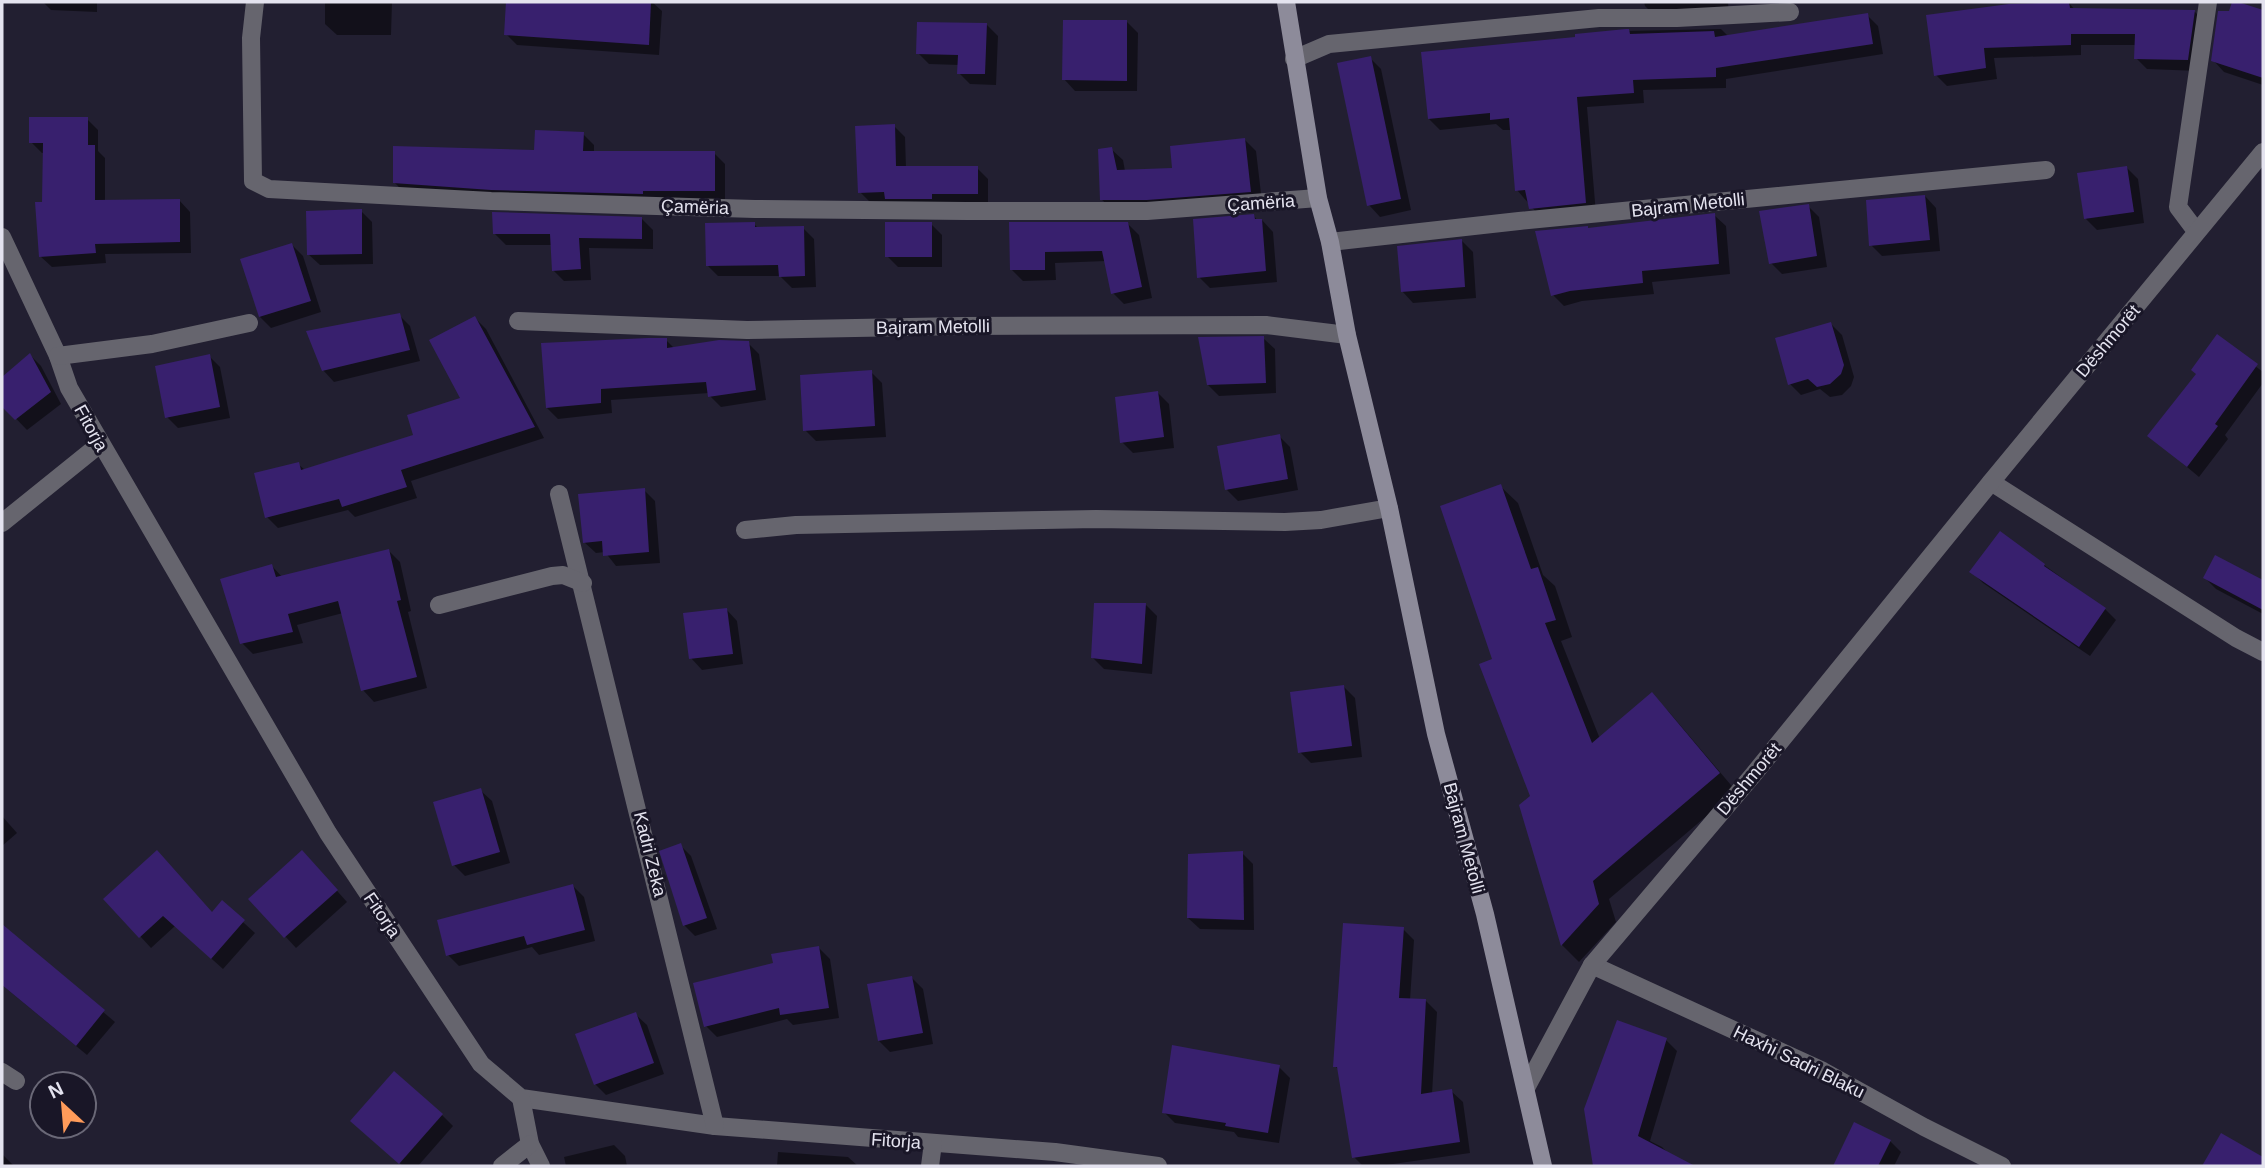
<svg xmlns="http://www.w3.org/2000/svg" width="2265" height="1168" viewBox="0 0 2265 1168" font-family="Helvetica,sans-serif">
<style>
.shadow{fill:#0007}
.building{fill:#38206e}
.lines{fill:none;stroke-linecap:round;stroke-linejoin:round}
.minor{stroke:#66656e;stroke-width:18}
.secondary{stroke:#8d8b9a;stroke-width:18}
.labels{text-anchor:middle;stroke-width:6;stroke-linejoin:round;paint-order:stroke}
.street-label{font-size:18px;fill:#e4e3ef;stroke:#191627}
</style>
<rect width="100%" height="100%" fill="#221f31"/>
<g class="shadow">
<polygon points="43,2 97,2 97,12 51,10"/>
<polygon points="325,2 392,2 391,35 337,35 325,24"/>
<polygon points="507,2 652,2 662,11 659,55 517,45 506,34"/>
<polygon points="1644,2 1728,2 1729,15 1656,17 1645,6"/>
<polygon points="2233,2 2263,12 2263,85 2224,72 2213,60"/>
<polygon points="2069,3 2075,10 2195,12 2206,23 2199,71 2147,69 2136,58 2136,45 2081,45 2081,55 1994,58 1997,79 1947,86 1936,75 1928,17"/>
<polygon points="1867,15 1878,26 1883,54 1726,79 1726,88 1643,90 1644,103 1587,107 1596,214 1542,219 1517,190 1512,130 1503,130 1496,124 1440,130 1429,119 1577,38 1626,31 1721,29 1729,37"/>
<polygon points="1127,22 1138,33 1137,91 1075,91 1064,79"/>
<polygon points="987,25 998,36 996,85 970,84 959,73 959,65 929,64 918,53"/>
<polygon points="1370,58 1381,69 1411,210 1380,217 1369,205"/>
<polygon points="87,119 98,130 98,151 105,158 105,202 179,200 190,212 191,253 105,254 106,263 52,267 40,256 45,153 42,153 31,142"/>
<polygon points="894,126 905,137 906,168 977,168 988,179 988,204 871,203 860,192"/>
<polygon points="583,134 594,145 594,153 714,153 725,164 725,201 406,194 395,183 536,152"/>
<polygon points="1244,139 1256,151 1262,202 1113,210 1101,199 1111,149 1123,160 1125,171 1174,169"/>
<polygon points="2127,168 2138,179 2144,223 2097,230 2086,219"/>
<polygon points="1925,196 1936,208 1940,251 1882,256 1871,245"/>
<polygon points="1808,206 1819,217 1827,267 1782,274 1771,263"/>
<polygon points="361,211 372,222 373,264 320,265 308,254"/>
<polygon points="1714,215 1726,226 1730,274 1652,282 1654,294 1582,301 1564,306 1553,295 1590,230"/>
<polygon points="1254,216 1258,221 1262,220 1273,232 1277,282 1210,288 1199,277"/>
<polygon points="642,219 653,230 653,249 589,248 591,280 564,281 553,270 552,245 506,245 495,234"/>
<polygon points="754,224 759,229 803,228 814,239 816,287 792,288 780,276 718,276 707,265"/>
<polygon points="931,224 942,235 942,267 898,267 887,256"/>
<polygon points="1011,224 1128,224 1139,235 1152,298 1124,304 1113,293 1106,261 1055,263 1056,280 1023,281 1012,270"/>
<polygon points="1462,241 1473,252 1476,298 1413,303 1402,291"/>
<polygon points="292,245 303,256 321,312 271,328 260,317"/>
<polygon points="399,315 410,326 420,361 334,382 323,370"/>
<polygon points="475,318 486,329 544,438 411,481 417,498 355,517 348,510 278,528 267,517 298,464 305,470 416,436 462,399"/>
<polygon points="1831,324 1842,335 1854,377 1851,386 1842,395 1830,397 1820,389 1801,395 1790,384"/>
<polygon points="2217,337 2263,372 2263,383 2225,435 2228,439 2199,477 2150,436 2197,375"/>
<polygon points="1263,338 1275,349 1276,393 1219,396 1208,385"/>
<polygon points="666,340 675,349 748,343 759,354 766,400 721,407 710,396 709,393 611,400 612,413 558,419 547,408"/>
<polygon points="30,355 41,366 61,404 27,430 2,404 2,380"/>
<polygon points="209,356 220,367 230,418 178,428 167,417"/>
<polygon points="871,372 882,383 886,437 816,441 805,430"/>
<polygon points="1158,393 1169,404 1174,448 1133,453 1122,442"/>
<polygon points="1279,436 1290,447 1298,490 1238,501 1227,490"/>
<polygon points="1500,486 1518,503 1543,575 1555,586 1572,637 1561,641 1600,739 1652,695 1669,712 1736,791 1609,899 1616,922 1579,962 1562,945 1521,805 1532,796 1495,660"/>
<polygon points="644,490 655,501 660,563 616,566 605,552 596,553 584,542"/>
<polygon points="389,551 400,562 411,611 408,612 427,688 374,702 363,690 343,613 297,625 303,643 253,654 242,643 272,566 283,578"/>
<polygon points="2215,557 2263,582 2263,614 2216,589 2205,578"/>
<polygon points="2044,565 2105,609 2116,620 2090,656 1983,583 1972,572"/>
<polygon points="1146,605 1157,616 1152,674 1104,669 1093,658"/>
<polygon points="726,609 737,621 743,664 702,670 691,658"/>
<polygon points="1344,687 1355,698 1362,757 1311,763 1300,752"/>
<polygon points="480,790 492,801 510,863 465,876 454,865"/>
<polygon points="2,816 17,833 2,846"/>
<polygon points="680,845 691,856 717,929 695,936 684,925"/>
<polygon points="1242,853 1253,864 1254,930 1200,929 1188,918"/>
<polygon points="313,864 347,902 296,948 251,899"/>
<polygon points="573,886 584,897 595,941 539,955 532,947 459,966 448,955"/>
<polygon points="106,899 212,914 222,903 255,933 223,969 175,926 151,948"/>
<polygon points="2,927 115,1022 87,1055 2,985"/>
<polygon points="1403,929 1414,940 1410,1000 1426,1001 1437,1012 1432,1094 1451,1091 1463,1102 1470,1153 1379,1166 1363,1166 1354,1157 1340,1071 1335,1066"/>
<polygon points="819,948 830,959 839,1018 793,1025 787,1019 717,1037 706,1026 775,964"/>
<polygon points="912,978 923,989 933,1044 890,1052 879,1041"/>
<polygon points="635,1014 647,1025 664,1074 606,1095 595,1084"/>
<polygon points="1666,1040 1677,1051 1650,1141 1662,1147 1673,1158 1670,1166 1595,1166 1585,1109"/>
<polygon points="1279,1067 1290,1078 1279,1143 1238,1137 1234,1132 1175,1123 1164,1112"/>
<polygon points="442,1115 453,1126 418,1166 403,1166 364,1132"/>
<polygon points="1854,1124 1890,1141 1901,1152 1894,1166 1835,1166"/>
<polygon points="614,1145 625,1156 627,1166 566,1166 564,1157"/>
<polygon points="778,1152 848,1157 858,1166 777,1166"/>
<polygon points="2,1154 14,1166 2,1166"/>
</g>
<g class="building">
<polygon points="506,2 651,2 649,45 504,35"/>
<polygon points="2069,2 2070,8 2195,10 2188,60 2134,59 2135,34 2071,34 2071,45 1984,48 1986,68 1934,76 1926,15 2009,4"/>
<polygon points="2232,2 2238,2 2263,10 2263,78 2211,61 2218,11 2229,11"/>
<polygon points="1868,13 1873,44 1716,68 1716,77 1633,80 1634,93 1577,97 1586,203 1529,209 1525,190 1515,191 1509,118 1490,120 1490,113 1428,119 1421,52 1575,37 1575,34 1626,29 1629,29 1630,34 1714,31 1715,37"/>
<polygon points="1063,20 1127,20 1127,81 1062,80"/>
<polygon points="917,22 987,23 985,74 957,74 958,55 916,54"/>
<polygon points="1371,56 1401,199 1367,206 1337,63"/>
<polygon points="29,117 88,117 88,145 95,145 95,200 180,199 180,242 95,244 96,253 39,257 35,202 42,202 43,143 29,143"/>
<polygon points="895,124 896,166 978,166 978,194 932,194 932,199 885,199 884,192 858,193 855,126"/>
<polygon points="535,130 584,132 583,151 715,151 715,191 643,191 643,194 491,190 393,183 393,146 534,150"/>
<polygon points="1245,138 1251,192 1147,200 1100,200 1098,149 1112,147 1117,170 1172,168 1170,146"/>
<polygon points="2127,166 2134,212 2084,219 2077,173"/>
<polygon points="1925,195 1930,240 1869,246 1866,200"/>
<polygon points="1809,204 1817,256 1769,264 1759,211"/>
<polygon points="362,209 362,254 307,255 306,211"/>
<polygon points="492,212 642,217 642,239 579,238 581,269 552,271 550,234 493,234"/>
<polygon points="1715,213 1719,264 1642,271 1643,283 1570,291 1551,296 1535,231 1588,226 1588,228"/>
<polygon points="1254,214 1255,219 1262,219 1266,271 1197,278 1193,219"/>
<polygon points="755,222 755,227 804,226 805,276 779,277 778,265 706,266 705,223"/>
<rect x="885" y="222" width="47" height="35"/>
<polygon points="1009,222 1128,222 1142,287 1111,294 1102,251 1045,252 1045,270 1010,270"/>
<polygon points="1462,239 1465,287 1401,292 1397,246"/>
<polygon points="292,243 311,301 259,317 240,259"/>
<polygon points="400,313 410,350 322,371 306,331"/>
<polygon points="475,316 535,427 401,470 407,487 342,507 339,499 265,518 254,473 299,462 301,470 413,435 407,415 460,398 429,340"/>
<polygon points="1831,322 1844,365 1841,374 1830,384 1817,387 1808,379 1788,385 1775,338"/>
<polygon points="2217,334 2258,364 2215,424 2218,426 2187,467 2147,436 2196,374 2191,370"/>
<polygon points="1264,336 1266,383 1207,385 1198,337"/>
<polygon points="648,338 667,338 667,348 719,340 749,341 756,390 708,397 706,382 601,389 601,403 546,408 541,343"/>
<polygon points="30,353 51,392 15,420 2,407 2,377"/>
<polygon points="210,354 220,407 165,418 155,366"/>
<polygon points="872,370 875,426 803,431 800,375"/>
<polygon points="1158,391 1164,437 1120,443 1115,397"/>
<polygon points="1280,434 1288,479 1225,490 1217,446"/>
<polygon points="1501,484 1531,569 1538,567 1556,620 1545,623 1592,743 1652,692 1720,773 1593,881 1599,904 1561,946 1519,805 1530,796 1479,664 1492,659 1440,506"/>
<polygon points="645,488 649,552 603,556 602,541 583,543 578,494"/>
<polygon points="2000,531 2045,564 2044,566 2106,608 2079,647 1969,572"/>
<polygon points="389,549 401,600 397,601 417,677 361,691 338,601 288,614 293,632 240,644 220,579 272,564 276,577"/>
<polygon points="2215,555 2263,580 2263,610 2203,578"/>
<polygon points="1094,603 1146,603 1142,664 1091,658"/>
<polygon points="727,608 733,654 689,659 683,613"/>
<polygon points="1344,685 1352,746 1298,753 1290,692"/>
<polygon points="481,788 500,852 452,866 433,802"/>
<polygon points="681,843 707,918 683,926 659,851"/>
<polygon points="157,850 212,912 222,900 245,920 211,959 163,916 139,938 103,899"/>
<polygon points="302,850 338,890 284,938 248,899"/>
<polygon points="1243,851 1244,920 1187,918 1188,854"/>
<polygon points="573,884 585,930 527,945 524,936 446,956 437,920"/>
<polygon points="1343,923 1404,927 1399,998 1426,999 1421,1094 1452,1089 1460,1142 1352,1158 1337,1067 1333,1067"/>
<polygon points="2,924 105,1010 76,1046 2,985"/>
<polygon points="819,946 829,1008 780,1015 779,1008 704,1027 693,983 773,963 771,954"/>
<polygon points="912,976 923,1033 878,1041 867,984"/>
<polygon points="636,1012 654,1063 594,1085 575,1034"/>
<polygon points="1617,1020 1667,1038 1638,1136 1695,1166 1593,1166 1584,1109"/>
<polygon points="1172,1045 1280,1065 1268,1133 1225,1126 1226,1123 1162,1113"/>
<polygon points="394,1071 443,1114 399,1164 350,1121"/>
<polygon points="1854,1122 1891,1140 1878,1166 1833,1166"/>
<polygon points="2221,1133 2263,1157 2263,1166 2202,1166"/>
</g>
<g class="lines">
<g class="minor">
<polyline points="255,2 251,38 253,181 269,189 491,201 755,209 966,211 1147,211 1318,198"/>
<polyline points="1294,59 1329,44 1599,18 1677,18 1790,12"/>
<polyline points="2196,231 2178,207 2208,2"/>
<polyline points="2,237 58,356 69,388 328,833 481,1064 521,1098 715,1126 1055,1152 1158,1166"/>
<polyline points="1330,242 1519,221 2046,170"/>
<polyline points="518,321 747,330 962,326 1266,325 1347,335"/>
<polyline points="58,356 152,344 249,323"/>
<polyline points="1991,482 2236,638 2263,652"/>
<polyline points="559,494 715,1126"/>
<polyline points="2,523 100,444"/>
<polyline points="745,530 796,525 1096,519 1285,522 1321,520 1389,508"/>
<polyline points="439,605 552,576 563,575 583,583"/>
<polyline points="1592,965 1823,1071 1924,1127 2002,1166"/>
<polyline points="2,1072 16,1081"/>
<polyline points="1526,1088 1592,965 1753,775 1991,482 2263,152"/>
<polyline points="521,1098 530,1144 541,1166"/>
<polyline points="502,1166 530,1144"/>
<polyline points="930,1166 933,1143"/>
</g>
<polyline class="secondary" points="1286,2 1318,198 1330,242 1347,335 1389,508 1436,734 1485,914 1543,1166"/>
</g>
<g class="labels">
<g class="street-label">
<text transform="translate(1261 203) rotate(-4)" y="6">Çamëria</text>
<text transform="translate(1688 205) rotate(-6)" y="6">Bajram Metolli</text>
<text transform="translate(695 207) rotate(2)" y="6">Çamëria</text>
<text transform="translate(933 327) rotate(-1)" y="6">Bajram Metolli</text>
<text transform="translate(2108 341) rotate(-50)" y="6">Dëshmorët</text>
<text transform="translate(91 428) rotate(61)" y="6">Fitorja</text>
<text transform="translate(1749 779) rotate(-50)" y="6">Dëshmorët</text>
<text transform="translate(1464 838) rotate(75)" y="6">Bajram Metolli</text>
<text transform="translate(650 854) rotate(76)" y="6">Kadri Zeka</text>
<text transform="translate(382 915) rotate(56)" y="6">Fitorja</text>
<text transform="translate(1799 1062) rotate(26)" y="6">Haxhi Sadri Blaku</text>
<text transform="translate(896 1141) rotate(4)" y="6">Fitorja</text>
</g>
</g>
<rect width="2265" height="1168" fill="none" stroke="#e4e3ef" stroke-width="7"/>
<g transform="translate(63 1105) rotate(334)"><circle r="33" fill="#191627" stroke="#6a6877" stroke-width="2"/>
<path d="M0-5L12 26L0 18L-12 26Z" fill="#ff9b5a"/>
<text y="-10" font-size="19" font-weight="bold" text-anchor="middle" fill="#e4e3ef">N</text>
</g>
</svg>
